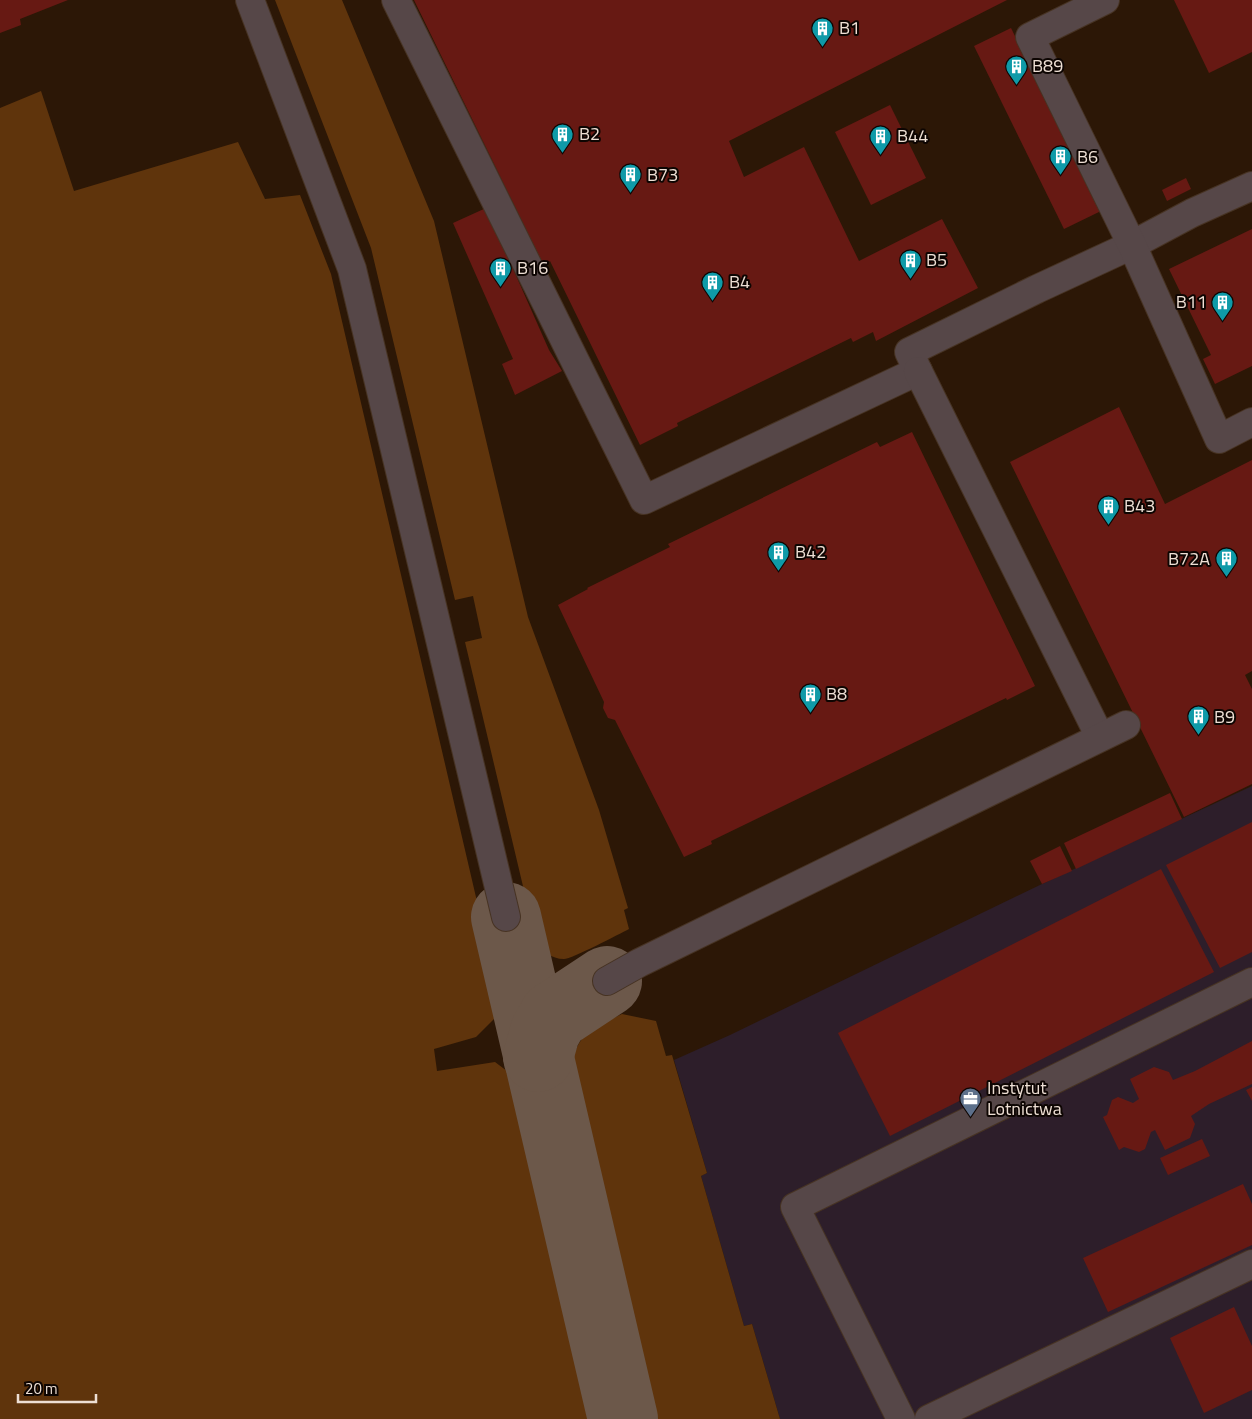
<svg xmlns="http://www.w3.org/2000/svg" width="1252" height="1419" viewBox="0 0 1252 1419" font-family="'Titillium Web',sans-serif">
<style>
.commercial{fill:#2d1e2a}
.green{fill:#5f340c}
.lines{fill:none;stroke-linecap:round;stroke-linejoin:round}
.taxiway{stroke:#6c584a;stroke-width:70}
.building{fill:#671913}
.minor-casing{stroke:#473323;stroke-width:30}
.minor{stroke:#564748;stroke-width:28}
.labels{text-anchor:middle;stroke-width:4;stroke-linejoin:round;paint-order:stroke}
.poi-label{font-size:18px;fill:#eedfd4;stroke:#0d0502;text-anchor:start}
</style>
<rect width="100%" height="100%" fill="#2c1706"/>
<polygon class="commercial" points="1252,786 1252,1419 780,1419 752,1324 744,1326 701,1176 707,1173 674,1060 730,1035 1042,884"/>
<g class="green">
<path d="M275 0H342L434 221 528 617 599 810 628 908 624 910 629 929C619 934 572 959 564 959 551 959 543 951 536 941L465 642 482 638 473 596 455 600 371 248Z"/>
<polygon points="41,91 74,191 238,142 265,199 300,195 331,274 499,996 496,1017 476,1037 434,1049 437,1071 495,1062 519,1080 598,1419 0,1419 0,108"/>
<path d="M622 1014 656 1021 666 1056 672 1055 707 1173 701 1176 744 1326 752 1324 780 1419H647L568 1081C576 1036 582 1033 622 1014Z"/>
</g>
<g class="lines">
<g class="taxiway">
<polyline points="506,917 623,1419"/>
<polyline points="538,1057 545,1032 554,1016 607,981"/>
</g>
</g>
<g class="building">
<polygon points="0,0 68,0 20,19 21,25 0,33"/>
<polygon points="414,0 1007,0 729,141 744,177 804,147 859,261 942,219 978,288 876,341 873,332 853,342 851,338 677,423 678,426 640,445 550,261 540,266 534,254 537,252"/>
<polygon points="1174,0 1252,0 1252,52 1209,73"/>
<polygon points="1011,28 1101,211 1064,229 974,46"/>
<polygon points="890,105 926,178 871,205 835,132"/>
<polygon points="1186,178 1191,189 1167,201 1162,190"/>
<polygon points="486,208 549,350 562,371 515,395 502,364 513,359 453,223"/>
<polygon points="1252,229 1252,366 1215,384 1203,359 1211,355 1169,269"/>
<polygon points="1119,407 1165,504 1252,460 1252,671 1245,675 1252,689 1252,784 1184,817 1010,462"/>
<polygon points="912,432 1035,686 1007,700 1006,698 711,841 712,844 684,857 615,720 608,718 603,708 604,702 558,605 588,589 587,588 670,547 668,544 877,442 880,447"/>
<polygon points="1170,793 1182,819 1076,869 1064,843"/>
<polygon points="1252,822 1252,952 1220,968 1166,865"/>
<polygon points="1060,846 1072,871 1042,884 1030,861"/>
<polygon points="1161,869 1214,972 890,1136 838,1033"/>
<polygon points="1252,1041 1252,1084 1209,1104 1191,1116 1195,1124 1190,1138 1165,1150 1155,1130 1151,1132 1145,1149 1139,1152 1124,1147 1119,1150 1103,1117 1107,1115 1112,1100 1118,1097 1133,1103 1139,1099 1130,1079 1154,1067 1169,1072 1173,1080 1195,1071"/>
<polygon points="1252,1087 1252,1101 1246,1090"/>
<polygon points="1202,1139 1210,1156 1168,1175 1160,1158"/>
<polygon points="1243,1184 1252,1204 1252,1245 1108,1312 1083,1258"/>
<polygon points="1234,1307 1252,1346 1252,1390 1204,1413 1170,1338"/>
</g>
<g class="lines">
<defs>
<g id="minor">
<polyline points="250,0 352,269 506,917"/>
<polyline points="396,0 644,500 918,371 909,352 1037,289 1132,245 1192,213 1252,186"/>
<polyline points="1105,0 1030,37 1132,245 1219,439 1252,422"/>
<polyline points="918,371 1100,737"/>
<polyline points="607,981 639,963 1126,725"/>
<polyline points="901,1419 795,1207 1252,982"/>
<polyline points="929,1419 1252,1264"/>
</g>
</defs>
<use href="#minor" class="minor-casing"/>
<use href="#minor" class="minor"/>
</g>
<defs>
<symbol id="building-pin" viewBox="-11 -11 22 30"><path d="M0 17L-7.5 6A9.5 9.5 0 1 1 7.5 6Z" fill="#0f9aa8" stroke="#0d0502"/><path d="M-4-6H4V6H1V3H-1V6H-4ZM-2.5-4.3h1.7v1.8h-1.7ZM.8-4.3h1.7v1.8H.8ZM-2.5-1h1.7V.8h-1.7ZM.8-1h1.7V.8H.8Z" fill="#fff"/></symbol>
<symbol id="office-pin" viewBox="-11 -11 22 30"><path d="M0 17L-7.5 6A9.5 9.5 0 1 1 7.5 6Z" fill="#5c6f8a" stroke="#0d0502"/><path d="M-6-3h4V-5.5h4V-3h4V5H-6ZM-1-4.5V-3h2v-1.5ZM-6 0V1H6V0Z" fill="#fff"/></symbol>
</defs>
<g fill-rule="evenodd">
<use href="#building-pin" x="810" y="16" width="25" height="34"/>
<use href="#building-pin" x="1004" y="54" width="25" height="34"/>
<use href="#building-pin" x="550" y="122" width="25" height="34"/>
<use href="#building-pin" x="868" y="124" width="25" height="34"/>
<use href="#building-pin" x="1048" y="144" width="25" height="34"/>
<use href="#building-pin" x="618" y="162" width="25" height="34"/>
<use href="#building-pin" x="898" y="248" width="25" height="34"/>
<use href="#building-pin" x="488" y="256" width="25" height="34"/>
<use href="#building-pin" x="700" y="270" width="25" height="34"/>
<use href="#building-pin" x="1210" y="290" width="25" height="34"/>
<use href="#building-pin" x="1096" y="494" width="25" height="34"/>
<use href="#building-pin" x="766" y="540" width="25" height="34"/>
<use href="#building-pin" x="1214" y="546" width="25" height="34"/>
<use href="#building-pin" x="798" y="682" width="25" height="34"/>
<use href="#building-pin" x="1186" y="704" width="25" height="34"/>
<use href="#office-pin" x="958" y="1086" width="25" height="34"/>
</g>
<g class="labels">
<g class="poi-label">
<text x="839" y="34">B1</text>
<text x="1032" y="72">B89</text>
<text x="579" y="140">B2</text>
<text x="897" y="142">B44</text>
<text x="1077" y="163">B6</text>
<text x="647" y="181">B73</text>
<text x="926" y="266">B5</text>
<text x="517" y="274">B16</text>
<text x="729" y="288">B4</text>
<text x="1207" y="308" text-anchor="end">B11</text>
<text x="1124" y="512">B43</text>
<text x="795" y="558">B42</text>
<text x="1210" y="565" text-anchor="end">B72A</text>
<text x="826" y="700">B8</text>
<text x="1214" y="723">B9</text>
<text x="987" y="1094">Instytut<tspan x="987" dy="21">Lotnictwa</tspan></text>
</g>
</g>
<path d="M18 1394v8h78v-8" fill="none" stroke="#eedfd4" stroke-width="2.5"/>
<text x="25" y="1394" font-size="15" fill="#eedfd4" stroke="#0d0502" stroke-width="4" paint-order="stroke">20 m</text>
</svg>
